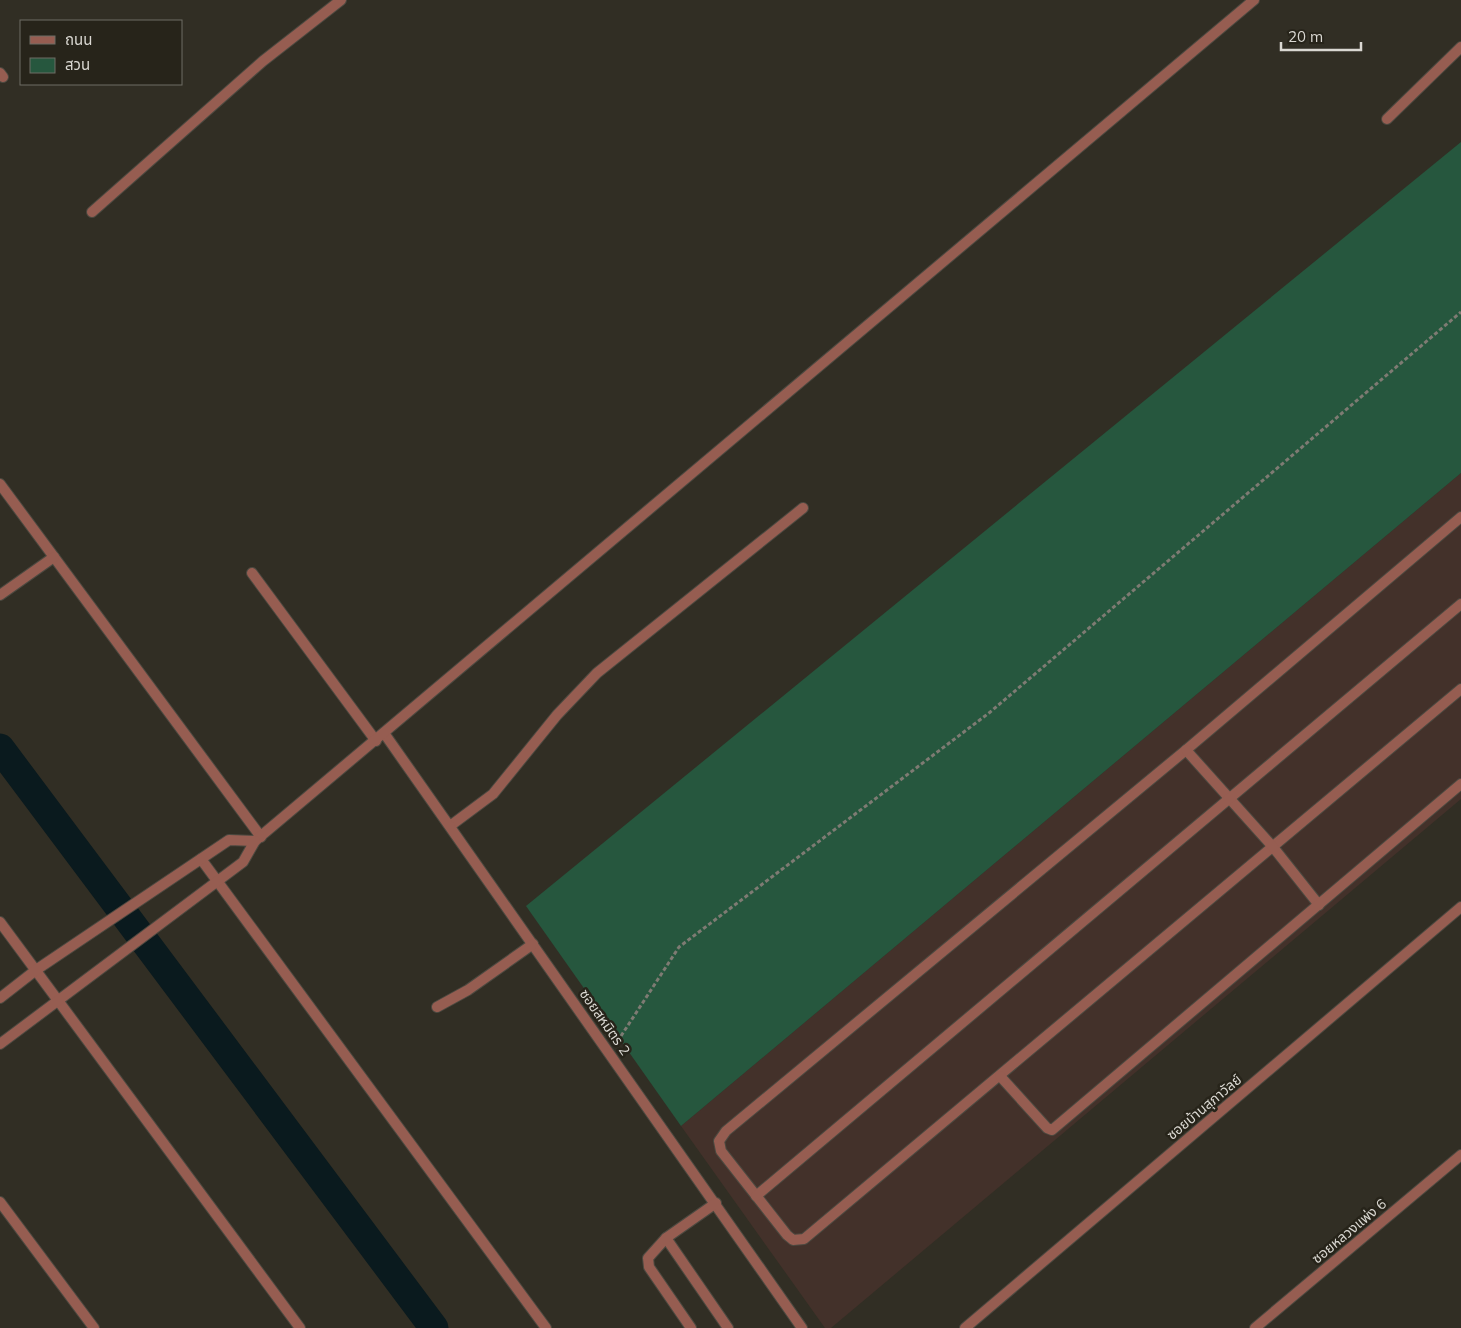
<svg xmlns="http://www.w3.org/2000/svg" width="1461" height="1328" viewBox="0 0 1461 1328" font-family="Mulish,'Noto Sans Thai',sans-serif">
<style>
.commercial{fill:#43312a}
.green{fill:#26573e}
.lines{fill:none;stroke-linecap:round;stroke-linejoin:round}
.canal{stroke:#0a1a1e;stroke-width:29}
.service-casing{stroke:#4c4940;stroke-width:12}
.minor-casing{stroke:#4c4940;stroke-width:12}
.path{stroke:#7e7b73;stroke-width:3;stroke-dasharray:4 2.5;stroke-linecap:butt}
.service{stroke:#965d51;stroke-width:10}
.minor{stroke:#965d51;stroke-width:10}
.labels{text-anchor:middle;stroke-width:5;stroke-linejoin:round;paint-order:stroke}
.street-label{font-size:14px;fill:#dad8d2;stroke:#27241a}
</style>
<rect width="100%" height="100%" fill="#312e24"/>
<polygon class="commercial" points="1461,473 1461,799 831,1328 825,1328 681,1126"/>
<polygon class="green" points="1461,142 1461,473 681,1126 526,906"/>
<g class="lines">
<polyline class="canal" points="0,748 434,1328"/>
<defs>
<g id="service">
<polyline points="1387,119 1461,47"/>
<polyline points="92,212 263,61 341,0"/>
<polyline points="1461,517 1186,750 726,1131 719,1141 721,1151 787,1235 793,1240 804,1239 1461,689"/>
<polyline points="252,573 376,741"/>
<polyline points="1186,750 1273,847 1319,905"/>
<polyline points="450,826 493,794 557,715 597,673 803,508"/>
<polyline points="1000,1076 1047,1128 1052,1130 1461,784"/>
<polyline points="756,1196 1461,604"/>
</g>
<g id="minor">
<polyline points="0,73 3,77"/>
<polyline points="0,484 261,837"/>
<polyline points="0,595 54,557"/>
<polyline points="384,733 802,1328"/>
<polyline points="255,841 1254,0"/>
<polyline points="201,859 546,1328"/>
<polyline points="0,922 300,1328"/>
<polyline points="0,998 36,970 229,840 255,841 243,862 0,1044"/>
<polyline points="437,1007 468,990 533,944"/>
<polyline points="0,1202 94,1328"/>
<polyline points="666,1238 728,1328"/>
<polyline points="691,1328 649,1267 648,1258 666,1238 716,1203"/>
<polyline points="965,1328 1461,907"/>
<polyline points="1255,1328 1461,1155"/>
</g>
</defs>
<use href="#service" class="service-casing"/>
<use href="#minor" class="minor-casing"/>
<polyline class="path" points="621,1036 679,947 989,713 1461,312"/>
<use href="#service" class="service"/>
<use href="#minor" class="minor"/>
</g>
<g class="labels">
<g class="street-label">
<text transform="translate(605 1022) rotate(55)" y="5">ซอยสหมิตร 2</text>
<text transform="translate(1204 1107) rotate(-40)" y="5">ซอยบ้านสุภาวัลย์</text>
<text transform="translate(1349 1231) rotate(-40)" y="5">ซอยหลวงแพ่ง 6</text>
</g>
</g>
<rect x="20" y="20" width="162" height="65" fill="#27241a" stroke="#6f6c64"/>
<rect x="30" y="36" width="25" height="8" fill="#965d51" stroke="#6f6c64"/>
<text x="65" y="45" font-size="15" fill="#dad8d2">ถนน</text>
<rect x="30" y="58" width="25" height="15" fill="#26573e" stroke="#6f6c64"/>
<text x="65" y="70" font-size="15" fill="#dad8d2">สวน</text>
<path d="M1281 42v8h80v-8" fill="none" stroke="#dad8d2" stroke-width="2.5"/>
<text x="1288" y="42" font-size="15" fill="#dad8d2" stroke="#27241a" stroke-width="4" paint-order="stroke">20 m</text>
</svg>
